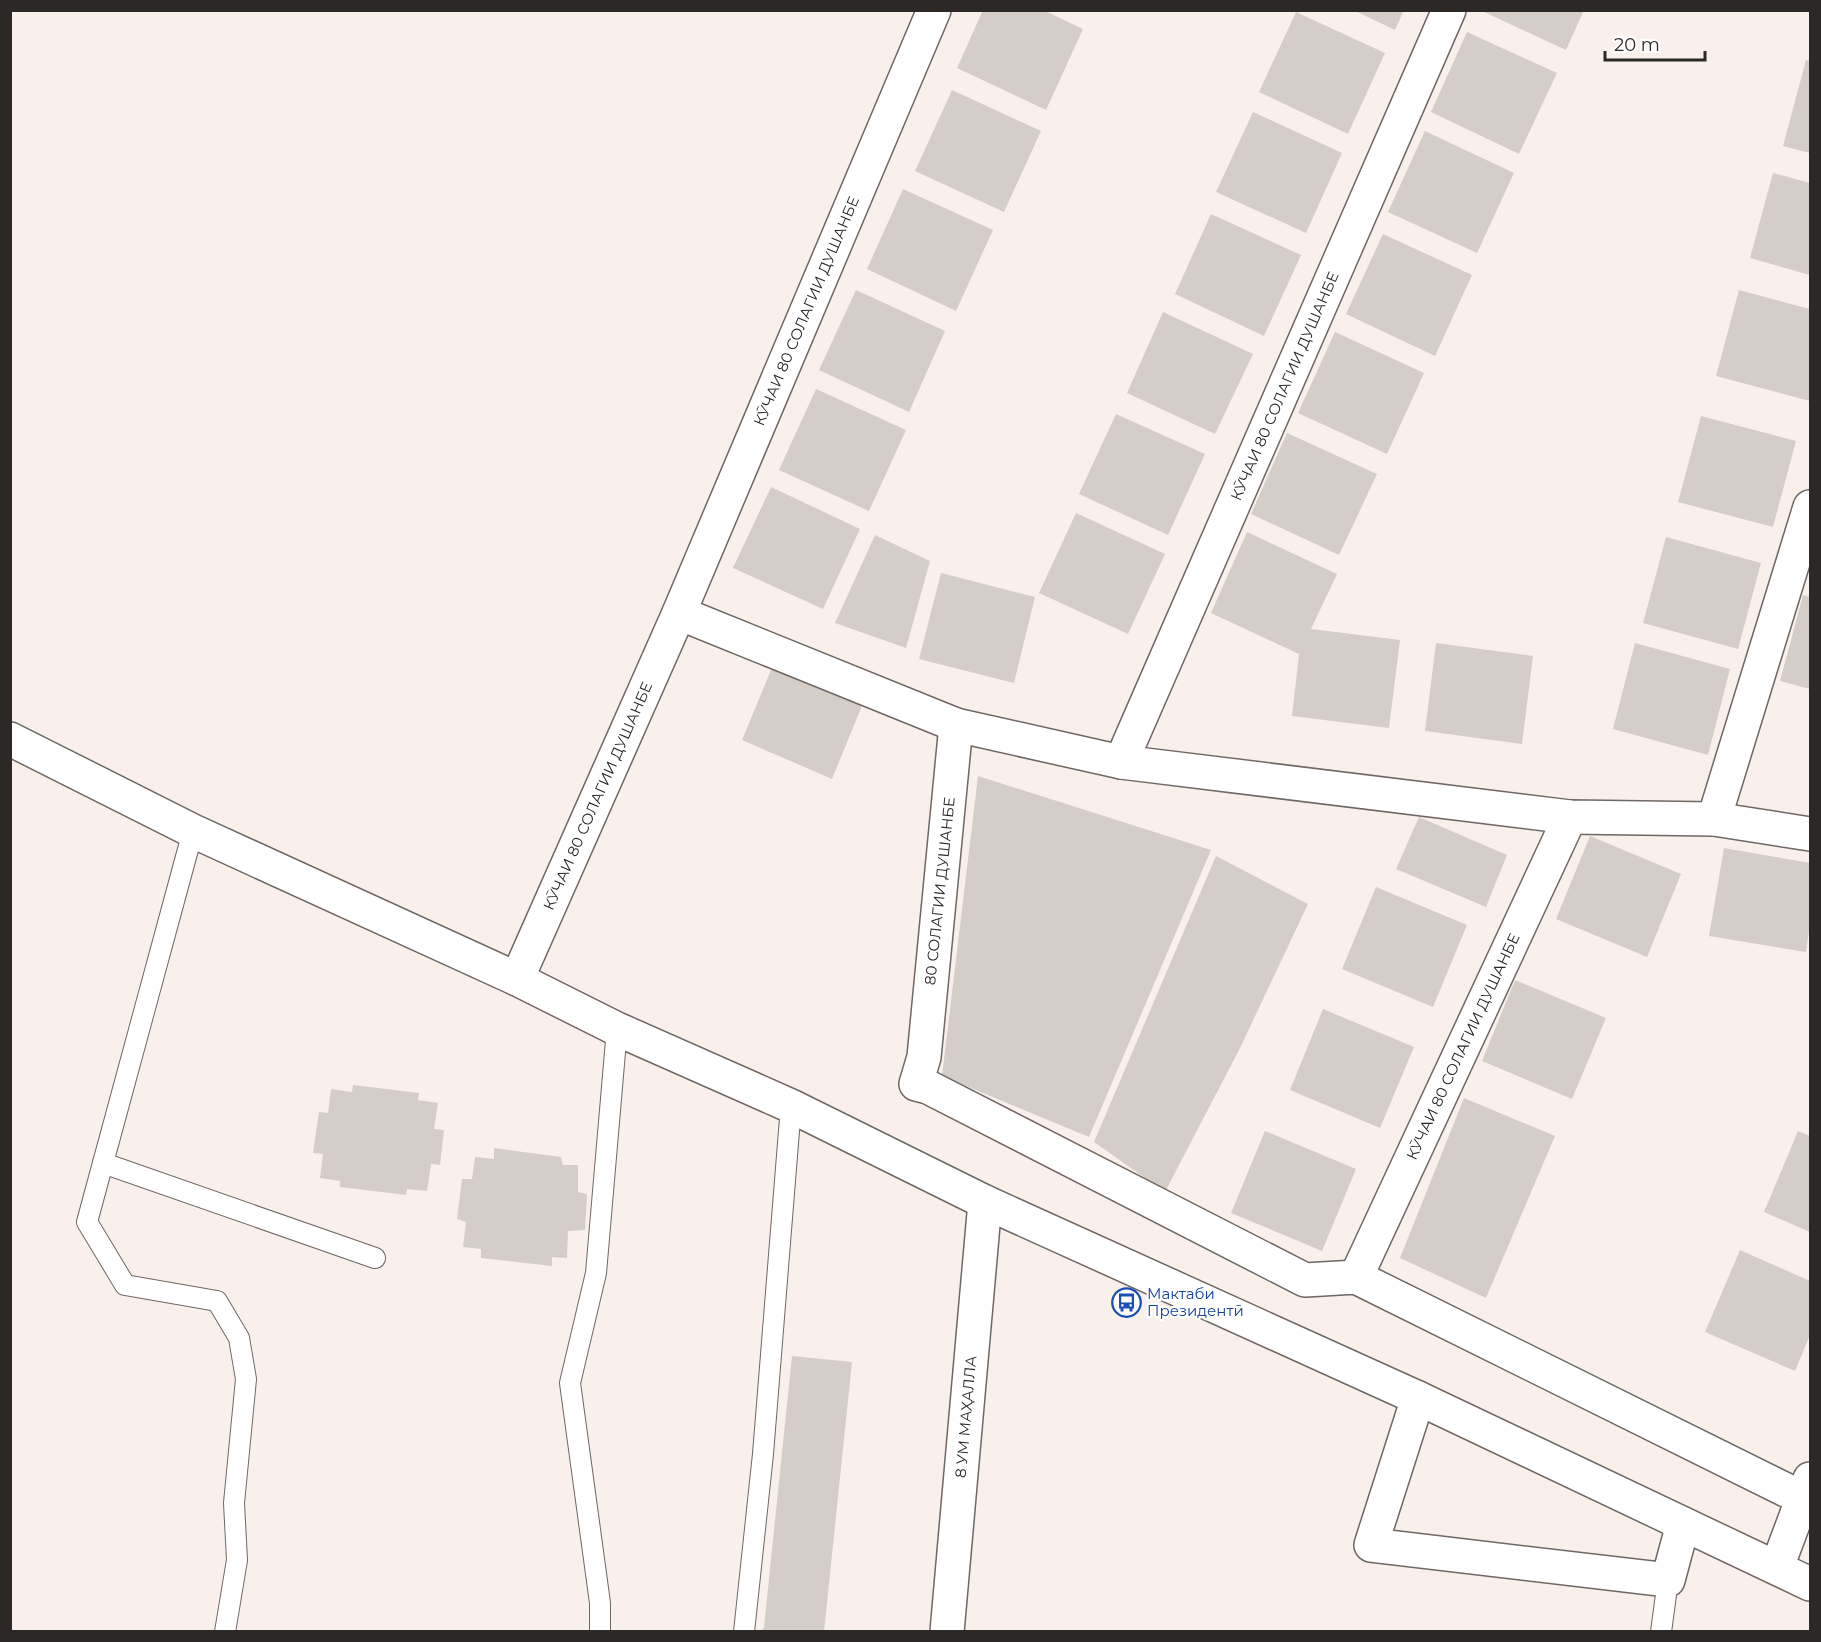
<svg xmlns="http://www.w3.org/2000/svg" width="1821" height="1642" viewBox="0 0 1821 1642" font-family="Montserrat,sans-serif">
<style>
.building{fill:#d5cdc8}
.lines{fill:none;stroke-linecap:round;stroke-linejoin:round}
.service-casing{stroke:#6f6763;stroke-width:22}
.minor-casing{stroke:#6f6763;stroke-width:36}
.secondary-casing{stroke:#6f6763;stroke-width:36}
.service{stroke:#fff;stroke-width:20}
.minor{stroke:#fff;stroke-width:33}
.secondary{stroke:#fff;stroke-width:33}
.labels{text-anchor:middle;stroke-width:4.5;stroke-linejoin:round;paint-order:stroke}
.street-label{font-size:15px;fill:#2b2826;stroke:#fff}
.transit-label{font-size:15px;fill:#164399;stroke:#fff;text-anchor:start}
</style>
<rect width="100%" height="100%" fill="#f9f0ec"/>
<g class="building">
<polygon points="983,10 1043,10 1083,29 1046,110 957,68"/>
<polygon points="1353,10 1404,10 1395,30"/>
<polygon points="1480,10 1584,10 1566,50"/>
<polygon points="1296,12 1385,53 1348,134 1259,92"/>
<polygon points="1467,32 1557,73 1519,154 1431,112"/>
<polygon points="1806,60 1810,61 1810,153 1783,146"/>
<polygon points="952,90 1041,131 1004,212 915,171"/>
<polygon points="1253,112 1342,153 1306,233 1216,192"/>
<polygon points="1425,131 1514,173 1477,253 1388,212"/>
<polygon points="1773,173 1810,183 1810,275 1750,258"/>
<polygon points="903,189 993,230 956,311 867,269"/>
<polygon points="1211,214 1301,255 1264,336 1175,294"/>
<polygon points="1383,234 1472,275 1435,356 1346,314"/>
<polygon points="856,290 945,331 909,412 819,370"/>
<polygon points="1739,290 1810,309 1810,401 1716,376"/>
<polygon points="1163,312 1253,354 1215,434 1127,393"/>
<polygon points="1335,332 1424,373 1387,454 1298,413"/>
<polygon points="816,389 906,430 869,511 779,470"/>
<polygon points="1116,414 1205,454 1168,535 1079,494"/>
<polygon points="1701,416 1796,441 1773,527 1678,502"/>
<polygon points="1287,433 1377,474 1339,555 1251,514"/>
<polygon points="771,487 860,529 823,609 733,568"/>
<polygon points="1076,513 1165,554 1128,634 1039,593"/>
<polygon points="1247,532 1337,574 1311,629 1400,640 1389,728 1292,716 1299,654 1211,613"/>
<polygon points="875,535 930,561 906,648 835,623"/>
<polygon points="1666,537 1761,563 1738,649 1643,623"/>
<polygon points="941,573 1035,597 1014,683 919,659"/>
<polygon points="1803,595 1810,597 1810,689 1780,681"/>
<polygon points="1436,643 1533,656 1522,744 1425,731"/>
<polygon points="1635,643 1730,669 1708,755 1613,729"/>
<polygon points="776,658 866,696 832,779 742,740"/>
<polygon points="978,776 1211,850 1089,1137 942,1076"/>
<polygon points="1419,817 1507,855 1486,907 1396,869"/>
<polygon points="1590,836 1681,874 1647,957 1556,919"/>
<polygon points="1724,848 1810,863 1810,924 1806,952 1709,936"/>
<polygon points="1216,856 1308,904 1240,1048 1165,1192 1094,1142"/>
<polygon points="1376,887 1467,925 1433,1007 1342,969"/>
<polygon points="1515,980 1606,1018 1572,1099 1482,1061"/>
<polygon points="1323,1009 1414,1047 1380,1128 1290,1090"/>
<polygon points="353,1085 419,1093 418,1100 438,1103 434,1129 444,1130 440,1165 431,1164 427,1191 407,1189 406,1195 340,1187 340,1181 320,1178 323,1154 313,1153 319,1112 328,1113 331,1089 352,1092"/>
<polygon points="1464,1098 1555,1136 1486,1298 1400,1258"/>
<polygon points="1265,1131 1356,1169 1322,1251 1231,1213"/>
<polygon points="1798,1131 1810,1136 1810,1232 1764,1212"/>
<polygon points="494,1148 561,1157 563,1165 578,1165 578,1192 587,1194 585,1230 568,1231 567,1258 552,1257 552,1266 481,1258 481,1249 463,1247 466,1222 457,1219 462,1179 472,1179 475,1157 494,1159"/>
<polygon points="1740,1250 1810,1281 1810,1335 1795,1371 1705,1332"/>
<polygon points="792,1356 852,1362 824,1632 761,1632 764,1627"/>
</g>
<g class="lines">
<defs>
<g id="service">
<polyline points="193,831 87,1222 125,1285 217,1301 239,1338 246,1379 234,1503 237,1560 225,1632"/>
<polyline points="103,1163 375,1258"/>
<polyline points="600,1632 600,1603 570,1383 596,1273 617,1029"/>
<polyline points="744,1632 763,1454 791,1106"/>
<polyline points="1661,1632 1668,1580"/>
</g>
<g id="minor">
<polyline points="679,613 956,725 1121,762 1570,817 1714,819 1810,834"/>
<polyline points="956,725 924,1057 916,1084 928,1087 1305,1280 1356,1277 1802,1498"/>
<path id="s1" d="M1121 762 1449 10"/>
<polyline points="1714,819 1810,507"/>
<path id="s2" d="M517 979 679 613 934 10"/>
<path id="s3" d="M1356 1277 1570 817"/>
<polyline points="1418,1398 1371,1545 1668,1580 1683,1524"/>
<polyline points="1777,1567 1810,1479"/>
<path id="s4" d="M947 1632 985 1202"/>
</g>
<polyline id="secondary" points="10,739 193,831 517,979 617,1029 791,1106 985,1202 1418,1398 1810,1584"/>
</defs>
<use href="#service" class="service-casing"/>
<use href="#minor" class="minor-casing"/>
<use href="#secondary" class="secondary-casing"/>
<use href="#service" class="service"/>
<use href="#minor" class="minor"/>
<use href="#secondary" class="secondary"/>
</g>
<defs>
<symbol id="bus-ring" viewBox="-11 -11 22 22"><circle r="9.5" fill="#fff" stroke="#1a4fb4" stroke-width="1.5"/><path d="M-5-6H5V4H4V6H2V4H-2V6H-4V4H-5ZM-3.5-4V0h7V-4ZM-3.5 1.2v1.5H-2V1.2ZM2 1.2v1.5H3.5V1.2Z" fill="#1a4fb4"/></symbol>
</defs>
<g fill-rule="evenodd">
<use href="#bus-ring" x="1110" y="1286" width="33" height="33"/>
</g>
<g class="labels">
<g class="street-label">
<text dy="5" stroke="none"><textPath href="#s2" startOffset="728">КӮЧАИ 80 СОЛАГИИ ДУШАНБЕ</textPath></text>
<text dy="5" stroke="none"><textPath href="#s1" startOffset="410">КӮЧАИ 80 СОЛАГИИ ДУШАНБЕ</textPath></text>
<text dy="5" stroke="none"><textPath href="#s2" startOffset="200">КӮЧАИ 80 СОЛАГИИ ДУШАНБЕ</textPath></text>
<text transform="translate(940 891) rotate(-84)" y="5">80 СОЛАГИИ ДУШАНБЕ</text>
<text dy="5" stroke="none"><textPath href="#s3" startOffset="254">КӮЧАИ 80 СОЛАГИИ ДУШАНБЕ</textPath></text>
<text dy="5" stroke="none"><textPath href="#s4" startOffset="216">8 УМ МАҲАЛЛА</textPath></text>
</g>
<g class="transit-label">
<text x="1147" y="1299">Мактаби<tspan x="1147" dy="17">Президентӣ</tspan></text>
</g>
</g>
<rect width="1821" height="1642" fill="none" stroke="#2b2826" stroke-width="24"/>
<path d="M1605 51v9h100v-9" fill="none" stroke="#2b2826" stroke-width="3"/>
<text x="1614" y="51" font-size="18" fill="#2b2826" stroke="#ffffff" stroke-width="4.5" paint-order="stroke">20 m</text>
</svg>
